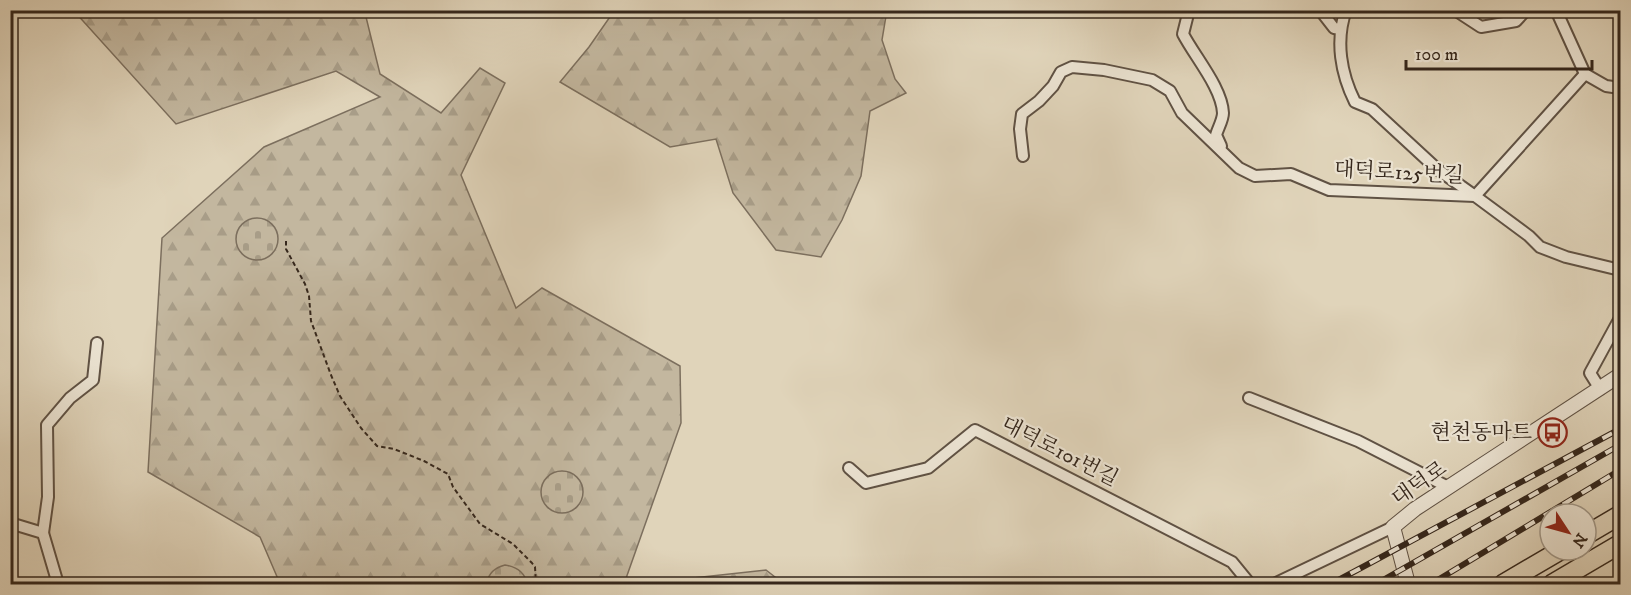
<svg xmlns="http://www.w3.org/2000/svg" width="1631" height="595" viewBox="0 0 1631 595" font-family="'IM FELL DW Pica','Noto Serif KR',serif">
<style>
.forest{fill:url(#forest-firs);stroke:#7c6f5e;stroke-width:1.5}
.cemetery{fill:url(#cemetery-stones);stroke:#7c6f5e;stroke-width:1.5}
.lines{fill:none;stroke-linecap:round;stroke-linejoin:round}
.minor-casing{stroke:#605244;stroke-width:14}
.tertiary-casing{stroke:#605244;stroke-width:16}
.trunk-casing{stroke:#35271c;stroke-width:21}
.path{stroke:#35271c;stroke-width:2;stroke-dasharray:4.5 3;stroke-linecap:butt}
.minor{stroke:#ebe3d2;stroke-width:10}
.tertiary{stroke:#ebe3d2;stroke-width:14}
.trunk{stroke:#e0d4ba;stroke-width:18}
.rail-casing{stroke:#35271c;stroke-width:6}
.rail{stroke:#ebe3d2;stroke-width:4;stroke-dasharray:11;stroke-linecap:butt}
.labels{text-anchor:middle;stroke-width:4.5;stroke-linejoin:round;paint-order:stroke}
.street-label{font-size:21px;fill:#35271c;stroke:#ebe3d2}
.poi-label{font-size:21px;fill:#35271c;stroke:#ebe3d2;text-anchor:end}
</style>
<defs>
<pattern id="forest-firs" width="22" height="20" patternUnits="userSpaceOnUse" patternTransform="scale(1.5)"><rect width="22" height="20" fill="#c3b79f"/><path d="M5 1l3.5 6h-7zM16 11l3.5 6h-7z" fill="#a89d88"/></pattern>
<pattern id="cemetery-stones" width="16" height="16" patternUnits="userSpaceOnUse" patternTransform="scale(1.5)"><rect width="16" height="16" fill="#c3b79f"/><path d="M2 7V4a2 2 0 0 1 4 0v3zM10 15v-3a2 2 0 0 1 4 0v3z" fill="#a89d88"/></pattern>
</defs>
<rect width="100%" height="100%" fill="#e0d4ba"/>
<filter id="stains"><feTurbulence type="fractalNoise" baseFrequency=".00333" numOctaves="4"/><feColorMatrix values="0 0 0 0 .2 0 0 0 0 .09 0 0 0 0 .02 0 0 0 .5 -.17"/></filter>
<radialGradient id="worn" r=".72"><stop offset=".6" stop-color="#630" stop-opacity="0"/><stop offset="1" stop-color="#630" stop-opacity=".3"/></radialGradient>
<g class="forest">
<polygon points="887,10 882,40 895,79 906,93 870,111 861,176 842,220 821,257 776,250 733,193 716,139 670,147 560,82 589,47 614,11"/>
<polygon points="74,11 372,11 366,17 380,74 441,113 480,68 505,83 461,175 516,308 542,288 680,366 681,423 624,584 272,584 278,579 260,537 148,472 162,238 264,147 380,97 336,71 176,124"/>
<polygon points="766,570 784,584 638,584"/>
</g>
<g class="cemetery">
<circle cx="257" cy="239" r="21"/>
<circle cx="562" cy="492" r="21"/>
<path d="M505 565C517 567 525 572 527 584H486C489 573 494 568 505 565Z"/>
</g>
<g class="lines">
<defs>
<g id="minor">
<path d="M1189 10 1183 34C1195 57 1222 88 1223 113 1223 120 1218 128 1216 135L1221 146"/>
<polyline points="1320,10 1334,28 1341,29"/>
<path d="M1346 10C1335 41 1341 74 1355 102L1372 109 1437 169 1475 196 1585 74"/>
<polyline points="1455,10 1481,27 1516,21 1526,10"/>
<polyline points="1556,10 1585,74 1606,86 1620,88"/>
<polyline points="1023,156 1020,129 1022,114 1039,101 1053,86 1061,72 1072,67 1104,70 1152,80 1170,91 1182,113 1239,168 1255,176 1291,174 1329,190 1475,196 1529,236 1540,247 1566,257 1620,270"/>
<polyline points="1600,389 1590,373 1620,318"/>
<polyline points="1249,398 1358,441 1448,487"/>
<polyline points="849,468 866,483 928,468 975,430 1232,562 1250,584"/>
<polyline points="10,523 43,533 58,584"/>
<polyline points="43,533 48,497 47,425 70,398 93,380 97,343"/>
<polyline points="1274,584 1393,527"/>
</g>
<polyline id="tertiary" points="1408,584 1393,527 1415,509 1620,375"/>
<g id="trunk">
<polyline points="1586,535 1620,515"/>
<polyline points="1503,584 1561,550"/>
<polyline points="1552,584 1620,544"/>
</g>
</defs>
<use href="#minor" class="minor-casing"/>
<use href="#tertiary" class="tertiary-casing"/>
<use href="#trunk" class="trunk-casing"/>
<polyline class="path" points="286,241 286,249 305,284 309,296 311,321 331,375 340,396 361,428 377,446 394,449 424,461 448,474 453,487 480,524 513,544 532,563 535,567 536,584"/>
<use href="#minor" class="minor"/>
<use href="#tertiary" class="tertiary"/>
<use href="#trunk" class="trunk"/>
<defs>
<g id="rail">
<polyline points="1331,584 1620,429"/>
<polyline points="1376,584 1620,445"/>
<polyline points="1431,584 1620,470"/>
</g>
</defs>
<use href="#rail" class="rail-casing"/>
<use href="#rail" class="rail"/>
</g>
<defs>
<symbol id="bus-ring" viewBox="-11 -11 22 22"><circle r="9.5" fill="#ebe3d2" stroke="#8f2418" stroke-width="1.5"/><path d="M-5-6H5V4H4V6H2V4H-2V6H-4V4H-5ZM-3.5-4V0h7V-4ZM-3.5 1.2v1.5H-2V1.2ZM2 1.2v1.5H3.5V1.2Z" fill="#8f2418"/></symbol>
</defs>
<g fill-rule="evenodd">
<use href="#bus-ring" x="1536" y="416" width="33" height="33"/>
</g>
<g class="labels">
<g class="street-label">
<text transform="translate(1399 172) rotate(3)" y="7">대덕로125번길</text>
<text transform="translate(1060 451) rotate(27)" y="7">대덕로101번길</text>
<text transform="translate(1419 483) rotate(-35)" y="7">대덕로</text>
</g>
<g class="poi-label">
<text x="1532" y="439">현천동마트</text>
</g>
</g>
<rect width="1631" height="595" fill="none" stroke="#e0d4ba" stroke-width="36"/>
<rect x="12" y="12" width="1607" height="571" fill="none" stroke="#35271c" stroke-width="3"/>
<rect x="18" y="18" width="1595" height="559" fill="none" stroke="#35271c" stroke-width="1.5"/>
<g transform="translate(1568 532) rotate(126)"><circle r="28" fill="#ebe3d2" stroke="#a29889" stroke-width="1.5"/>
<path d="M0-4.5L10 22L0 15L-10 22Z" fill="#8f2418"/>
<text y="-9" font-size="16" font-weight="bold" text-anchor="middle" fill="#35271c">N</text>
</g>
<path d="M1406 60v9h186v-9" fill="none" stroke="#35271c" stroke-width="3"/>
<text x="1415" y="60" font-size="18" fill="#35271c" stroke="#ebe3d2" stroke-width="4.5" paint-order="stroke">100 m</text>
<rect width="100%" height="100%" filter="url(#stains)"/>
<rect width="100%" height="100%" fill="url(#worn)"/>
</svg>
